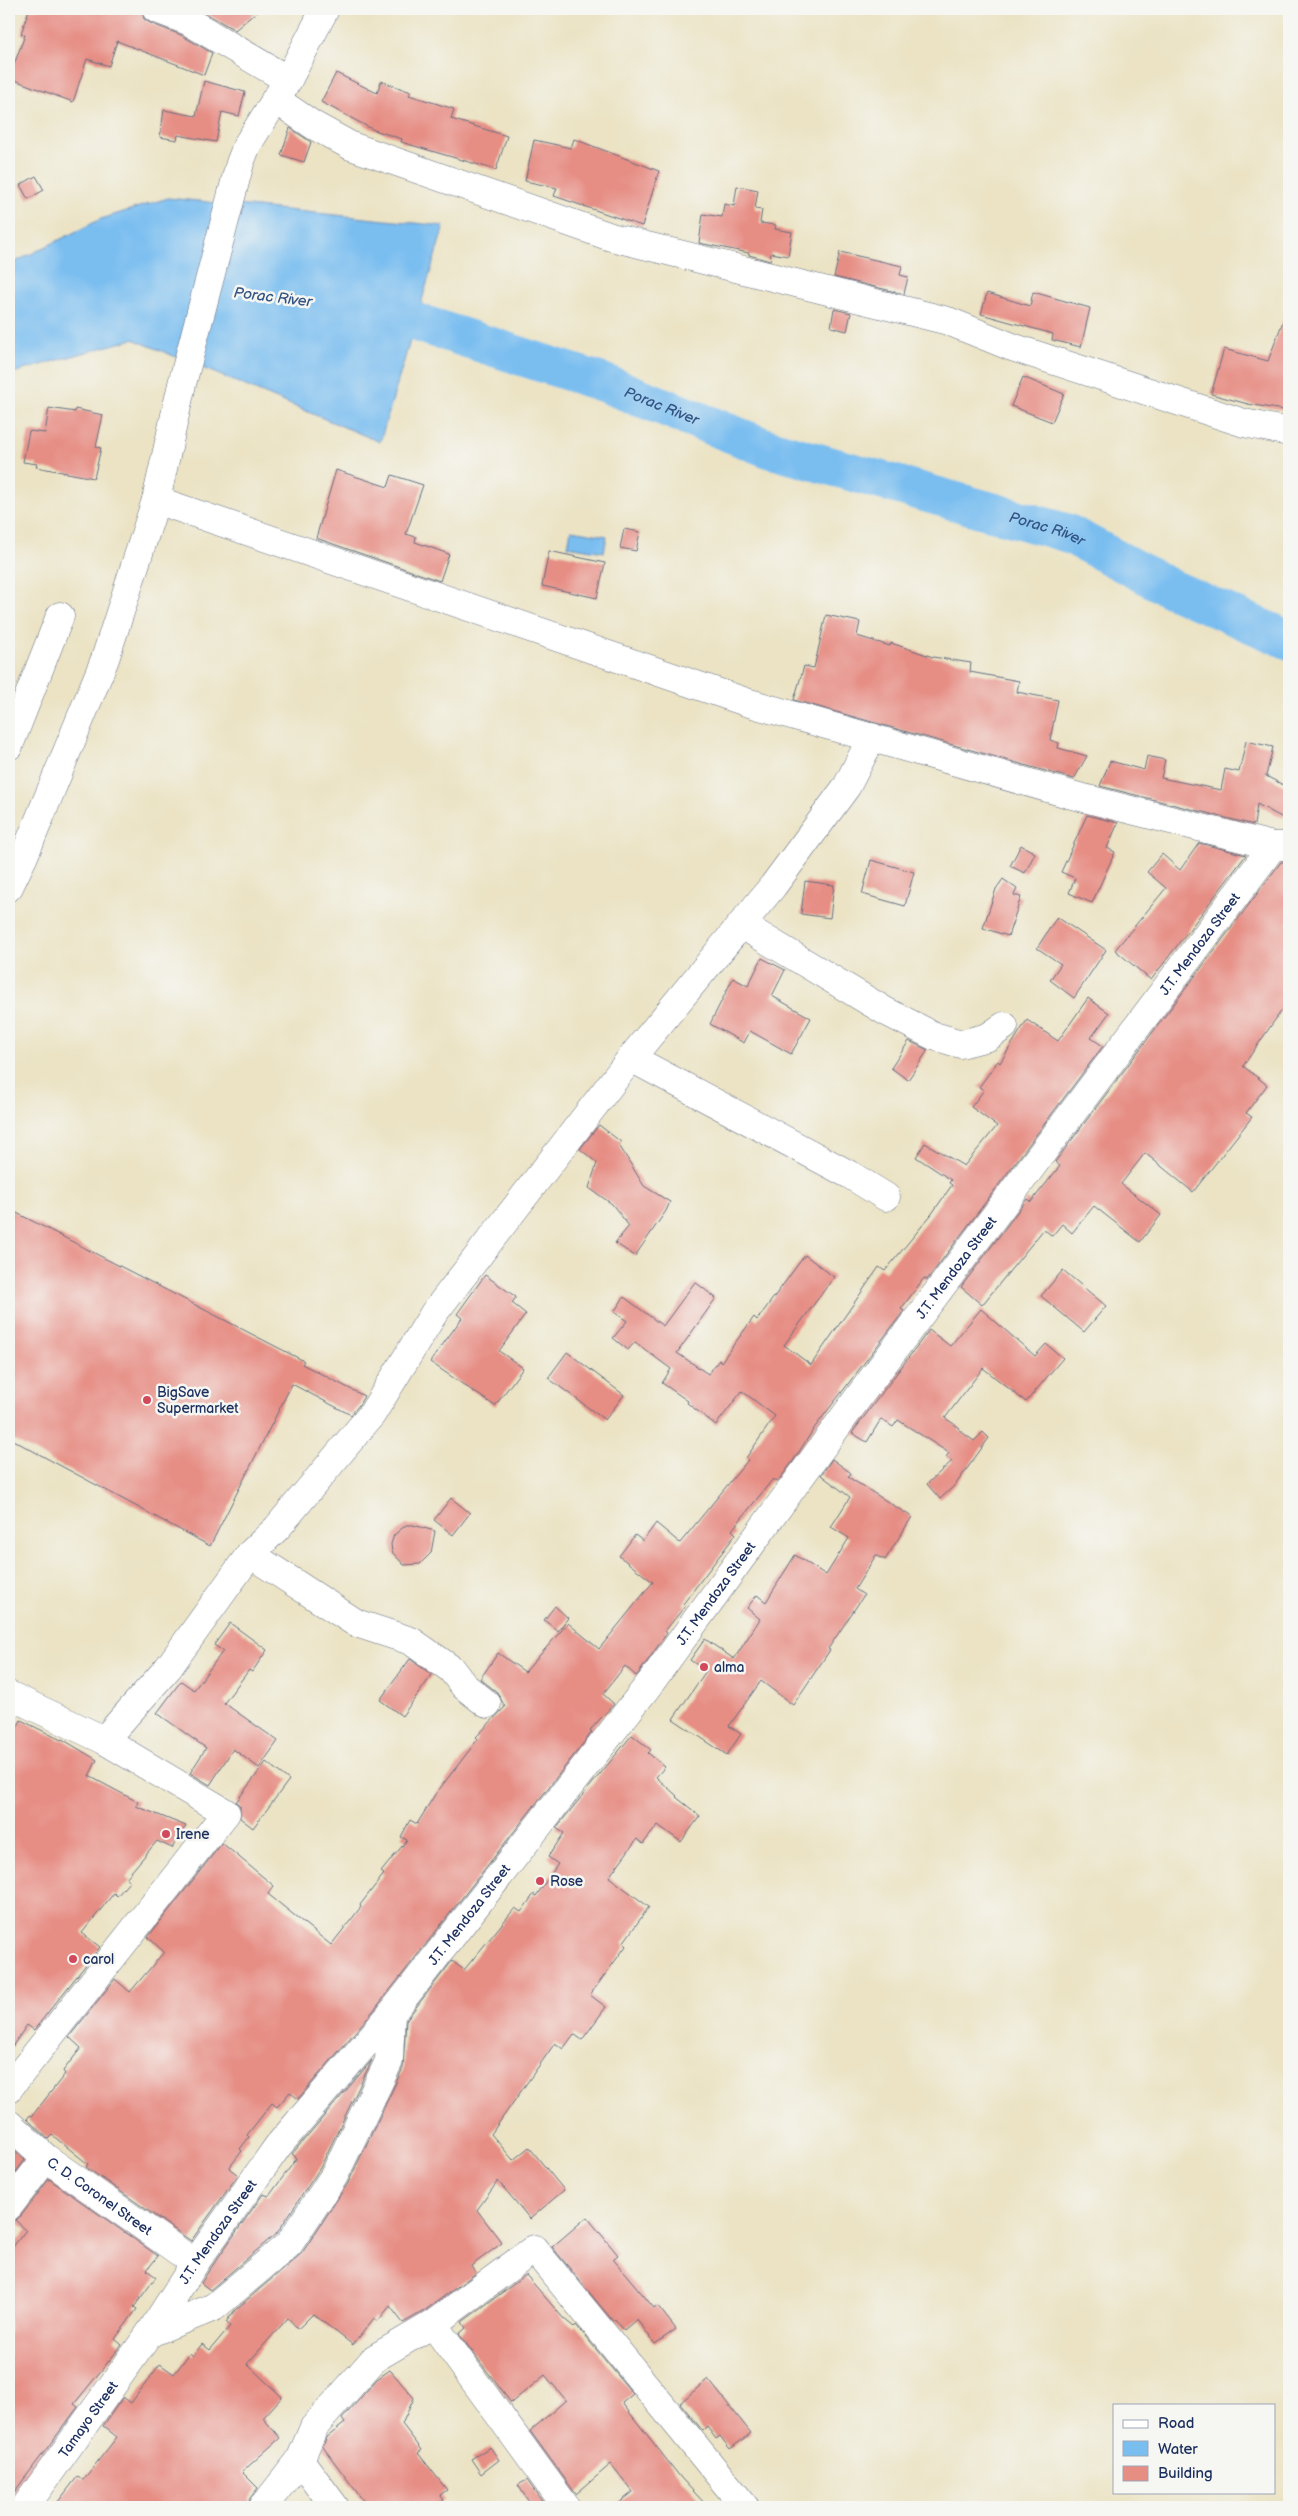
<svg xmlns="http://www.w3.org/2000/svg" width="1298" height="2516" viewBox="0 0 1298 2516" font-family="'Balsamiq Sans',sans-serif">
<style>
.water{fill:#7abef0;stroke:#4a76a7}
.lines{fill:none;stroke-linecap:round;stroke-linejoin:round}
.river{stroke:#7abef0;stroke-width:39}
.building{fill:#e68d84}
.minor-casing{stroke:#646e82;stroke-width:29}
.minor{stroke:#fff;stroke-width:28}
.poi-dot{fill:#d1495b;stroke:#f6f6f2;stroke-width:2}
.labels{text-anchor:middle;stroke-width:5;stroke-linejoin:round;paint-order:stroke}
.street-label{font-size:14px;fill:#1b2f5e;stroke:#f6f6f2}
.poi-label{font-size:14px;fill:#1b2f5e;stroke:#f6f6f2;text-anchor:start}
.water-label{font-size:15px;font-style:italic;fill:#335382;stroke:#f6f6f2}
</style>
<rect width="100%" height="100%" fill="#f6f6f2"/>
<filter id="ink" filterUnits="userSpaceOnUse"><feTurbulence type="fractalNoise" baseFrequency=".02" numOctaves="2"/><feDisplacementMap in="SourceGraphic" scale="10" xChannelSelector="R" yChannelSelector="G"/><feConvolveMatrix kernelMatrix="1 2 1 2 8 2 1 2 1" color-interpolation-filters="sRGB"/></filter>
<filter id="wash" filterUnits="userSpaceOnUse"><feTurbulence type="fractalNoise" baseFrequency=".0096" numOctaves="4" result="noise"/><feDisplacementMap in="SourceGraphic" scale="20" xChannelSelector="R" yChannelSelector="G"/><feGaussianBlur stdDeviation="1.12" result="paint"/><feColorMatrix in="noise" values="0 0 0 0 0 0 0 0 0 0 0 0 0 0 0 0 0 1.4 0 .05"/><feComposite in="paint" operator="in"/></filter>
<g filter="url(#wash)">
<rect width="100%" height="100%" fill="#ebe3c4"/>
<g class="water">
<polygon points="168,198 444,226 380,442 133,339 9,374 9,265 101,219"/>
<polygon points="571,530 607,536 604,552 568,546"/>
</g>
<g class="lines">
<path class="river" id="s1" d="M363 311 400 317 604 383 767 448 1067 533 1172 589 1289 640"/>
</g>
<g id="blocks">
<g class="building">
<polygon points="29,9 141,9 144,19 150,23 181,35 212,53 204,75 117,41 109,66 87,59 73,102 9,78 25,35 21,34"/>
<polygon points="198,9 260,9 235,30"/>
<polygon points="336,73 377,93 381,81 411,92 409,95 454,109 451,119 507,136 496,170 401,142 402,139 374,130 321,102"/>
<polygon points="204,81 245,92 239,116 222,112 216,142 178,135 177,140 160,137 164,110 196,116"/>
<polygon points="290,128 311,142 304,162 281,155"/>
<polygon points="574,139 659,171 642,226 554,196 557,188 525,181 534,140 571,148"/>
<polygon points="36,176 44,190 28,199 20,185"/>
<polygon points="737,186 758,190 755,209 762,210 760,223 776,225 775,229 792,232 788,256 771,253 770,261 749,255 749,253 699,243 703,214 722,217 724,204 734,206"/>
<polygon points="840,252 902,266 900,275 908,277 904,294 834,277"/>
<polygon points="1033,292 1090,308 1081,347 1052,340 1053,334 981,314 987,293 1030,306"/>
<polygon points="1288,308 1289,411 1248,404 1211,394 1224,349 1268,361"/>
<polygon points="834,309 851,313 847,331 831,327"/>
<polygon points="1023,377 1064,394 1052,422 1011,406"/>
<polygon points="49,408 75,412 75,409 103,415 96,447 101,448 94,478 36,467 37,464 23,462 29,431 45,433"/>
<polygon points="336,470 388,487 392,475 423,485 406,534 416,537 415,542 449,554 440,581 316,538"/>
<polygon points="624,529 640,532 636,551 620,548"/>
<polygon points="549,551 605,563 597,598 542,586"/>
<polygon points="826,615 860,622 857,636 890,646 891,643 933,657 971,663 970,672 1019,681 1017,692 1058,700 1050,740 1059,743 1058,748 1087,756 1074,779 794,700 804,666 814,668"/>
<polygon points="1246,741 1273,747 1266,776 1289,788 1289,805 1283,818 1257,804 1254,825 1100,786 1110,761 1144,770 1147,756 1165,760 1161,778 1221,790 1225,769 1239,772"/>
<polygon points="1087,815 1118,823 1107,848 1115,852 1092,903 1069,893 1075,878 1061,872"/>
<polygon points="1199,843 1246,855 1151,980 1115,950 1166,888 1147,872 1162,854 1180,870"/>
<polygon points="1021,845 1035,853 1025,873 1010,866"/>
<polygon points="871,860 914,872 905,906 862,894"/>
<polygon points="1281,862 1289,862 1289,1016 1282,1010 1243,1066 1267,1085 1246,1113 1252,1117 1193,1192 1145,1153 1121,1184 1161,1215 1140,1242 1094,1206 1072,1233 1062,1224 1052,1236 1044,1229 982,1305 961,1287 1027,1199 1031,1202 1060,1166 1055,1162"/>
<polygon points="1003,879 1017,889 1014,895 1021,897 1008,936 983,928 996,889"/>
<polygon points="805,881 834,885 830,918 801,914"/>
<polygon points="1057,917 1106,950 1074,998 1050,980 1061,964 1037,948"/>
<polygon points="762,958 785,970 772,996 811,1018 791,1054 750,1031 744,1043 710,1024 733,978 748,986"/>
<polygon points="1088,998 1109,1013 1091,1038 1103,1046 927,1280 924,1278 901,1309 904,1311 815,1427 791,1464 777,1482 773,1479 732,1530 736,1534 683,1604 686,1605 665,1631 667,1633 639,1673 636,1676 625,1666 603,1694 614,1704 590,1730 592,1732 379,2004 298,2099 290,2092 277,2107 272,2103 247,2135 249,2137 240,2149 242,2151 229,2168 238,2175 191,2241 86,2167 88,2164 52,2135 48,2139 27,2119 30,2115 32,2116 65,2074 63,2071 81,2048 69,2037 115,1979 130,1992 164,1952 148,1937 222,1843 274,1886 268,1894 331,1945 361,1907 360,1905 384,1874 381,1872 407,1840 401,1837 410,1820 417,1824 434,1796 478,1739 476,1737 505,1707 497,1692 480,1679 498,1653 525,1672 568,1623 599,1649 653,1582 619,1556 635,1535 643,1541 656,1523 680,1543 748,1460 746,1458 775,1416 742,1391 716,1425 687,1403 688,1401 662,1383 671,1369 635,1342 628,1350 613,1338 627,1321 614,1312 624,1297 663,1326 695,1282 716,1298 677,1353 708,1374 719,1360 721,1362 754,1317 757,1320 805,1255 834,1277 784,1345 811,1365 879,1267 885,1271 931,1215 952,1185 949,1183 951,1180 916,1157 925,1143 964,1166 997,1126 971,1107 984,1090 979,1087 998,1061 1000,1063 1027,1020 1058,1041"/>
<polygon points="909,1041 928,1050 908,1080 891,1068"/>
<polygon points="599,1125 621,1142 619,1145 644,1186 670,1202 666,1211 635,1256 615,1243 629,1226 612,1204 589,1188 597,1163 580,1149"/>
<polygon points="9,1209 304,1361 302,1364 364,1396 359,1405 351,1415 292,1384 210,1546 9,1438"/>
<polygon points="1063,1270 1106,1306 1084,1332 1041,1296"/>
<polygon points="485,1275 516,1297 512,1303 526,1314 499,1351 523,1368 495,1406 430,1362 462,1318 457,1314"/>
<polygon points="981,1309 1035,1356 1046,1344 1063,1358 1026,1402 983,1368 945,1418 960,1428 959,1430 974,1441 983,1432 989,1438 956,1484 940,1499 927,1484 952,1461 946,1457 949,1453 898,1420 893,1427 881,1419 867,1442 852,1433 929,1330 950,1346"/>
<polygon points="567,1352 624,1395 605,1420 548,1378"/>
<polygon points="832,1459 851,1473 848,1477 912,1517 885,1560 876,1555 855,1589 864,1595 828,1649 830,1650 793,1705 761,1681 729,1726 741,1734 727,1755 673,1719 706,1671 690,1660 705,1639 734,1659 760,1619 747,1608 757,1595 766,1602 795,1555 826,1575 849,1538 831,1527 850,1497 821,1475"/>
<polygon points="451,1498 470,1513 453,1535 434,1520"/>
<polygon points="406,1525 413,1525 435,1531 431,1553 420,1564 404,1565 392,1552 391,1544 394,1535"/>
<polygon points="555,1606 568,1618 558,1631 544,1620"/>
<polygon points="230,1623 267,1650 252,1672 249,1670 224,1703 278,1741 259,1768 233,1749 210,1785 190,1773 206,1748 157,1713 181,1681 194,1690 223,1651 214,1645"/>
<polygon points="410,1659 432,1675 402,1716 380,1700"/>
<polygon points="21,1720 61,1740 62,1739 97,1760 89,1776 138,1802 136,1806 186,1826 172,1848 157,1841 126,1878 130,1881 117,1896 114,1893 82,1933 100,1947 34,2030 27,2025 9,2051 9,1744"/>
<polygon points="632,1735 651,1750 648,1753 665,1767 656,1777 677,1796 676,1797 700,1816 681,1842 658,1825 643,1844 637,1839 609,1877 649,1907 623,1943 626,1946 590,1995 606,2007 582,2040 574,2034 563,2049 555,2043 491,2134 513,2160 529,2147 564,2190 530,2219 498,2181 477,2210 502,2243 471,2266 476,2273 424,2311 403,2323 390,2306 378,2321 374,2318 353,2345 313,2314 298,2329 288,2318 247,2364 282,2397 263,2418 280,2438 242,2472 258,2488 250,2498 248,2507 54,2507 78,2476 83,2480 117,2437 103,2426 123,2397 131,2403 160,2364 174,2374 190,2353 193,2356 202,2344 210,2350 230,2326 226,2322 235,2310 302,2253 348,2183 403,2068 406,2020 452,1961 464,1970 515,1908 521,1912 534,1894 536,1896 558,1864 548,1857 564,1833 556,1828"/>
<polygon points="266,1762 289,1780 253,1828 240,1818 240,1806 236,1802"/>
<polygon points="372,2060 320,2168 277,2233 210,2290 201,2283 208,2272 263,2194 269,2196 297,2158 292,2154 297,2148"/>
<polygon points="9,2145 25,2160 9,2181"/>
<polygon points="49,2179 158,2256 147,2270 156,2277 134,2307 137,2309 115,2339 122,2345 74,2404 78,2407 9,2499 9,2252 26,2230 15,2220 21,2216"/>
<polygon points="587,2217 618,2255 613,2259 654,2308 657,2305 676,2329 655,2344 637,2319 624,2330 615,2319 613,2321 552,2247"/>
<polygon points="526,2275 564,2319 574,2327 576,2325 633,2394 622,2403 681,2478 708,2507 614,2507 633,2492 611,2464 576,2494 573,2490 530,2431 566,2400 545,2375 511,2403 459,2334 466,2328 462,2322"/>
<polygon points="390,2370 414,2398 402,2424 422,2450 418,2453 447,2490 440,2495 444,2500 434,2507 368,2507 323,2447 326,2438 345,2423 342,2419 377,2379"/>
<polygon points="708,2379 751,2433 730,2449 720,2436 716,2439 707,2427 703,2431 680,2403"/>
<polygon points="490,2447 499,2460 481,2474 471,2459"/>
<polygon points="527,2480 544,2504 539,2507 532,2507 518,2485"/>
</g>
</g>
</g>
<g filter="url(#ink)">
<use href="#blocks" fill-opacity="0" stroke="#646e82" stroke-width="1"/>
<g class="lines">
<defs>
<g id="minor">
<polyline points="156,9 188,21 288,80"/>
<polyline points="275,99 313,125 351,146 611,237 948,321 1012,347 1244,423 1289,432"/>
<polyline points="156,500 746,702 1072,795 1273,846 1289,846"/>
<polyline points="9,746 60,616"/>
<polyline points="9,887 24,856 105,659 156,500 182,384 240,163 247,145 288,80 325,9"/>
<polyline points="742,925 885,1011 934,1036 961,1044 988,1037 1004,1026"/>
<polyline points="631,1058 852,1176 886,1197"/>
<polyline points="250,1554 356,1623 411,1641 451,1669 464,1686 487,1704"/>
<polyline points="9,1695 104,1740 226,1813 9,2088"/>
<polyline points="104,1740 168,1668 250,1554 277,1528 372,1414 434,1313 631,1058 773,886 847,786 872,737"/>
<path id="s2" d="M9 2124 46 2158 195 2263"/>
<polyline points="9,2206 46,2158"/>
<polyline points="433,2324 566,2507"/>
<polyline points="150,2333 214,2307 289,2244 334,2176 389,2061 391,2014"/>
<polyline points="300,2460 335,2507"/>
<path id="s3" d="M25 2507 150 2333 195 2263 278 2146 391 2014 651 1682 860 1395 1273 846"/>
<polyline points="263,2507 300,2460 314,2427 375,2358 433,2324 534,2249 745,2507"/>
</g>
</defs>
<use href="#minor" class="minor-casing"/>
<use href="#minor" class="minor"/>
</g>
</g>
<g class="poi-dot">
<circle cx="147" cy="1400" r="5"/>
<circle cx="704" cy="1667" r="5"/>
<circle cx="166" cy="1834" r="5"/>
<circle cx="540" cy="1881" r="5"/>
<circle cx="73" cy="1959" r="5"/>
</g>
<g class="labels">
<g class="street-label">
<text dy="5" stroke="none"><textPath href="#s3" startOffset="1956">J.T. Mendoza Street</textPath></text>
<text dy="5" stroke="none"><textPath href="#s3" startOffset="1551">J.T. Mendoza Street</textPath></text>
<text dy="5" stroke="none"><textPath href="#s3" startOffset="1146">J.T. Mendoza Street</textPath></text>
<text dy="5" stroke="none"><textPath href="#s3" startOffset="741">J.T. Mendoza Street</textPath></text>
<text dy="5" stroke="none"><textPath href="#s2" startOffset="116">C. D. Coronel Street</textPath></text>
<text dy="5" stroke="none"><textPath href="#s3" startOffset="336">J.T. Mendoza Street</textPath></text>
<text dy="5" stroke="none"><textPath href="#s3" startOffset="108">Tamayo Street</textPath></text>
</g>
<g class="poi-label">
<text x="157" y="1397">BigSave<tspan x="157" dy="16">Supermarket</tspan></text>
<text x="714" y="1672">alma</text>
<text x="176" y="1839">Irene</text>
<text x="550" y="1886">Rose</text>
<text x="83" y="1964">carol</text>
</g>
<g class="water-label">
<text transform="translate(273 297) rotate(7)" y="5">Porac River</text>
<text dy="5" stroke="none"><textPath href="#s1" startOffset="314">Porac River</textPath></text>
<text dy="5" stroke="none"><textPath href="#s1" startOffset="719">Porac River</textPath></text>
</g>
</g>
<rect width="1298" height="2516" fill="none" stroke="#f6f6f2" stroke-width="30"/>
<rect x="1113" y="2404" width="162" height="90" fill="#f6f6f2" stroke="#9ea6b7"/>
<rect x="1123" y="2420" width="25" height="8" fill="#ffffff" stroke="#9ea6b7"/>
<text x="1158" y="2428" font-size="15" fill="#1b2f5e">Road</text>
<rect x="1123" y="2441" width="25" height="15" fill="#7abef0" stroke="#9ea6b7"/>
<text x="1158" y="2454" font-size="15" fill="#1b2f5e">Water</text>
<rect x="1123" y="2466" width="25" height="15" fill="#e68d84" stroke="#9ea6b7"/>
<text x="1158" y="2478" font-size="15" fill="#1b2f5e">Building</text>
</svg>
